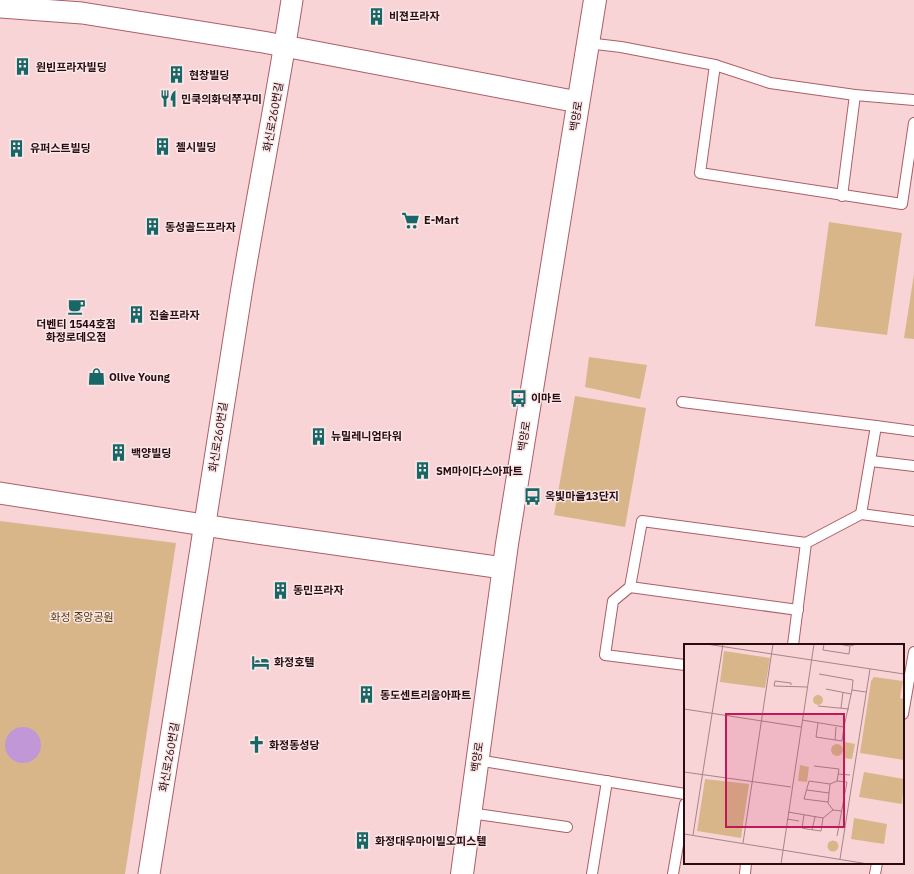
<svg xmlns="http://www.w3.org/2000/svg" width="914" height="874" viewBox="0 0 914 874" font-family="'IBM Plex Sans','Noto Sans KR',sans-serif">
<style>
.green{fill:#d8b68a}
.water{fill:#c197d8}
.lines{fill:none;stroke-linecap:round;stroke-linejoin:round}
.service-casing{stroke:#ac5e67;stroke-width:12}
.minor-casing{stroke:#ac5e67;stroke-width:23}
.tertiary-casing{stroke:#ac5e67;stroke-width:24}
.service{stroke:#fff;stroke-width:10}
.minor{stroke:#fff;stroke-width:21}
.tertiary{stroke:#fff;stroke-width:22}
.labels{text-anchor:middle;stroke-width:3;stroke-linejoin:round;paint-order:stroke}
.poi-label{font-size:11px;font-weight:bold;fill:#2a0c10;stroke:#f9e7e8;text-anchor:start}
.street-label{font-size:11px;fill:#2a0c10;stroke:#f9e7e8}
.park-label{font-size:11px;fill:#563600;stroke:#f9e7e8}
.inset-road{fill:none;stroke:#a68487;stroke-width:1}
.view{fill:#c2185b;fill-opacity:0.15;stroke:#c2185b;stroke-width:2}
.inset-edge{fill:none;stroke:#2a0c10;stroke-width:2}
</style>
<rect width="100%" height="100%" fill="#f8d4d7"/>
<g class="green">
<polygon points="829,222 902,233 887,335 815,326"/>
<polygon points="914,274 914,339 904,338"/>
<polygon points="589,357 647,365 640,399 585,387"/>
<polygon points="575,396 646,408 625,527 554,515"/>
<polygon points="0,521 176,543 125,874 0,874"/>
</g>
<circle class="water" cx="23" cy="745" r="18"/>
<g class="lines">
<defs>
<g id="service">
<polyline points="587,43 621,47 715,65 770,83 855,95 914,100"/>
<polyline points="715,65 700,173 902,204 914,123"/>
<polyline points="842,196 855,95"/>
<polyline points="682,402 876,426 861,514"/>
<polyline points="876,426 914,431"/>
<polyline points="871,461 914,466"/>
<polyline points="630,587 798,610"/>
<polyline points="793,645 806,543 861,514 914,521"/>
<polyline points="685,665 605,655 613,601 630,587 642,521 806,543"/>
<polyline points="903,714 914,652"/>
<polyline points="477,760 685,794"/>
<polyline points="470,813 567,827"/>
<polyline points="592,874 607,781"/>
<polyline points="673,874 685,804"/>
<polyline points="745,874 746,863"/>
<polyline points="875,874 877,863"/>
</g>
<g id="minor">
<polyline points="0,7 82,13 263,42 578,102"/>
<polyline points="0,493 229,529 503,568"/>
<path d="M149 874C181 681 210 487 241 294 257 196 277 98 292 0"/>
</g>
<polyline id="tertiary" points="462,874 507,544 595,0"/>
</defs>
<use href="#service" class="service-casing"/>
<use href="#minor" class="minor-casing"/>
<use href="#tertiary" class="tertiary-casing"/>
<use href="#service" class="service"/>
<use href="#minor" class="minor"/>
<use href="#tertiary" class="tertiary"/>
</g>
<defs>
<symbol id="building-bare" viewBox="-9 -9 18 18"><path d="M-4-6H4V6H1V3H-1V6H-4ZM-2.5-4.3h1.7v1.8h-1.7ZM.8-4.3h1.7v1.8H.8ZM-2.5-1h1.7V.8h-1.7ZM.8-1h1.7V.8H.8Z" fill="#186665" stroke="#f9e7e8" stroke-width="2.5" paint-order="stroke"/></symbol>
<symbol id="restaurant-bare" viewBox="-9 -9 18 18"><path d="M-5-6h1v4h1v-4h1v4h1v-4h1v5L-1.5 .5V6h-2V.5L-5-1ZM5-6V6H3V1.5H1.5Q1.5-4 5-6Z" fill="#186665" stroke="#f9e7e8" stroke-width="2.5" paint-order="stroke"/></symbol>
<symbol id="supermarket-bare" viewBox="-9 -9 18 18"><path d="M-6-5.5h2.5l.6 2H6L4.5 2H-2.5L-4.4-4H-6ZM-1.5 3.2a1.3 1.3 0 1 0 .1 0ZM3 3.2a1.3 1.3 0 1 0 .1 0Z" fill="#186665" stroke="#f9e7e8" stroke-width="2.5" paint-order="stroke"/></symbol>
<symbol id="cafe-bare" viewBox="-9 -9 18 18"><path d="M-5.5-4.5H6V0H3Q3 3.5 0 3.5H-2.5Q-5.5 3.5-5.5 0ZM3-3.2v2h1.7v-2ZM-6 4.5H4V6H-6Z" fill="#186665" stroke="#f9e7e8" stroke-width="2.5" paint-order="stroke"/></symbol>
<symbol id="shop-bare" viewBox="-9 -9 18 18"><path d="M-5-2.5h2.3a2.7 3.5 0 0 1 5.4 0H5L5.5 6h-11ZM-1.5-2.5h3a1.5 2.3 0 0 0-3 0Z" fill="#186665" stroke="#f9e7e8" stroke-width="2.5" paint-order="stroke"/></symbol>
<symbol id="bus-bare" viewBox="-9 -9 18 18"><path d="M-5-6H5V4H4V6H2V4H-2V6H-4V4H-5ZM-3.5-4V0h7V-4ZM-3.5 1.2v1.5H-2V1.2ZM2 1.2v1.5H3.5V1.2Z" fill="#186665" stroke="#f9e7e8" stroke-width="2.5" paint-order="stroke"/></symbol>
<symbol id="hotel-bare" viewBox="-9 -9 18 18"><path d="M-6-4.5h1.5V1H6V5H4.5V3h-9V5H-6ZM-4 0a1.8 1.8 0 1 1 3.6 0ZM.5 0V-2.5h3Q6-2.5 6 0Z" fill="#186665" stroke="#f9e7e8" stroke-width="2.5" paint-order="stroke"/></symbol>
<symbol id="church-bare" viewBox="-9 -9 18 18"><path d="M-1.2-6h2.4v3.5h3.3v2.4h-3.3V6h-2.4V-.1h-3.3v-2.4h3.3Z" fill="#186665" stroke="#f9e7e8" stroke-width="2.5" paint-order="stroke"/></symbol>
</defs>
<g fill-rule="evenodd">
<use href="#building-bare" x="364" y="4" width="25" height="25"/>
<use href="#building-bare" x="10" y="54" width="25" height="25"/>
<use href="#building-bare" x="164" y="62" width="25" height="25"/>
<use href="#restaurant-bare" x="156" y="86" width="25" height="25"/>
<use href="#building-bare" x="150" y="134" width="25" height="25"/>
<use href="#building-bare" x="4" y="136" width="25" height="25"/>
<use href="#supermarket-bare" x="398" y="208" width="25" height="25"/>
<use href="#building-bare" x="140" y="214" width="25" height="25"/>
<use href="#cafe-bare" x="64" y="294" width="25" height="25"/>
<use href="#building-bare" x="124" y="302" width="25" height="25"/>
<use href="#shop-bare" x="84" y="364" width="25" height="25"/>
<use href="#bus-bare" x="506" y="386" width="25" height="25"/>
<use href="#building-bare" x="306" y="424" width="25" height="25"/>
<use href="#building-bare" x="106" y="440" width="25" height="25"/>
<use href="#building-bare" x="410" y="458" width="25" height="25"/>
<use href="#bus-bare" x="520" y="484" width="25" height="25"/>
<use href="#building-bare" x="268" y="578" width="25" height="25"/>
<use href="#hotel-bare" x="248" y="650" width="25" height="25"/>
<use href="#building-bare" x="354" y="682" width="25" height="25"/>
<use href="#church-bare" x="244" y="732" width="25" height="25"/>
<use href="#building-bare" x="350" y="828" width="25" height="25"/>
</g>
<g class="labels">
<g class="poi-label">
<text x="389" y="20">비젼프라자</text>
<text x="36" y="71">원빈프라자빌딩</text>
<text x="189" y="79">현창빌딩</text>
<text x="181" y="103">민쿡의화덕쭈꾸미</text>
<text x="176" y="151">첼시빌딩</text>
<text x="30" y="152">유퍼스트빌딩</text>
<text x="424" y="224">E-Mart</text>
<text x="165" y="231">동성골드프라자</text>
<text x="149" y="319">진솔프라자</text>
<text x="76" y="328" text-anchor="middle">더벤티 1544호점<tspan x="76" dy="13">화정로데오점</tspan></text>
<text x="109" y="381">Olive Young</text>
<text x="531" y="402">이마트</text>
<text x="331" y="440">뉴밀레니엄타워</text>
<text x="131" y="457">백양빌딩</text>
<text x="436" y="475">SM마이다스아파트</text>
<text x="545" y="500">옥빛마을13단지</text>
<text x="293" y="594">동민프라자</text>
<text x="274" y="666">화정호텔</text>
<text x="380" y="699">동도센트리움아파트</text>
<text x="269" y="749">화정동성당</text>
<text x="375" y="845">화정대우마이빌오피스텔</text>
</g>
<g class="street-label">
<text transform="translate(576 116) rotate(-81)" y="4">백양로</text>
<text transform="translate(273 117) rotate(-80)" y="4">화신로260번길</text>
<text transform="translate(524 436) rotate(-81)" y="4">백양로</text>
<text transform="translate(218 437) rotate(-81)" y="4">화신로260번길</text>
<text transform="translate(169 757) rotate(-80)" y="4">화신로260번길</text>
<text transform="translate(477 757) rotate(-82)" y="4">백양로</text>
</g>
<g class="park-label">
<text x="82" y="621">화정 중앙공원</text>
</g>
</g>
<g transform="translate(684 644)">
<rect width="220" height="220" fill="#f8d4d7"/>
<path d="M40 7 86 14 81 44 36 38ZM190 33 219 37 216 54 220 55V116L176 109 187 37ZM129 56a5 5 0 1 1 10 0a5 5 0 1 1-10 0ZM161 98 171 100 168 115 159 114ZM147 106a6 6 0 1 1 12 0a6 6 0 1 1-12 0ZM116 121 125 123 123 138 114 137ZM180 128 220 135 218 160 175 153ZM21 135 65 140 57 194 13 187ZM170 174 203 180 200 200 167 195ZM143.5 202a5.5 5.5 0 1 1 11 0a5.5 5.5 0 1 1-11 0Z" fill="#d8b68a"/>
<path class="inset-road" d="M22 0 220 30M140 0 139 6 165 10 166 2M154 0 166 2 173 0M135 30 169 36 168 46M107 41V39L91 37 90 42 123 43M142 45 167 50M134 62 165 65M157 64 159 48M0 65 117 83M118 76 160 83 168 46 182 48M134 79 132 93 158 97 160 83M151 96 152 83M130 122 155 125 153 137M0 128 107 143M154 130 166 131M123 146 145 149M144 158 120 155 125 137 146 140M149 166 144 159 146 140 153 137 163 138 153 192M104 168 139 174 149 166 158 167M120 171 118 184 123 185 137 187 139 174M103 175 115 177M128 186 131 173M0 190 184 220M9 191 39 0M59 199 89 0M156 215 186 25M97 220 130 0"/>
<path class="view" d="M42 70H160V183H42Z"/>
<rect width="220" height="220" class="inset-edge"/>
</g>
</svg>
